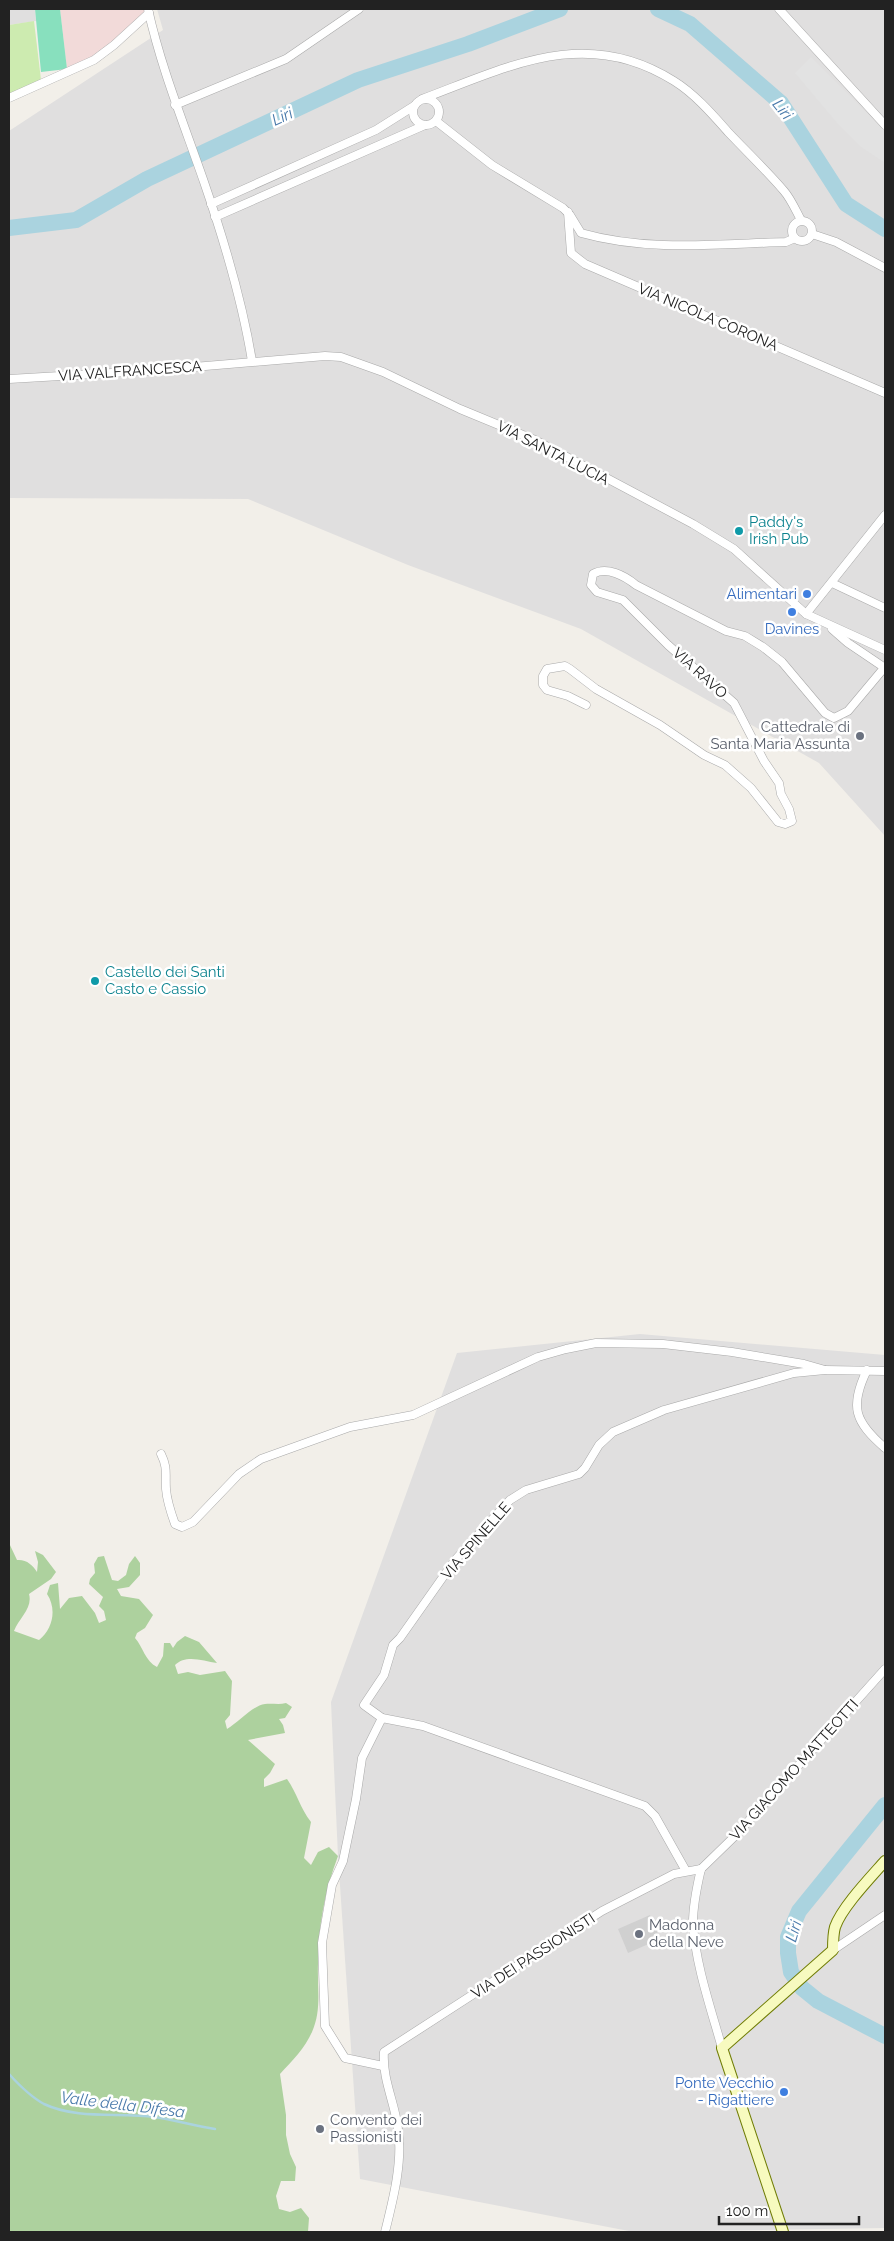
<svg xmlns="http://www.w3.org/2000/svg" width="894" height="2241" viewBox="0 0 894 2241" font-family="Raleway,sans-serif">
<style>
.residential{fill:#e0dfdf}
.commercial{fill:#f2dad9}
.religious{fill:#d0d0d0}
.grass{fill:#cdebb0}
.forest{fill:#add19e}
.pitch{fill:#88e0be}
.parking{fill:#e2e2e2}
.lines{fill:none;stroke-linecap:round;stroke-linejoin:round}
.stream{stroke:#aad3df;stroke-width:2.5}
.river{stroke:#aad3df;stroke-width:16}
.street-casing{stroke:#a9a9a9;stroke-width:9}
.secondary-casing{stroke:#707d05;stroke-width:12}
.street{stroke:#fff;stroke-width:8}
.secondary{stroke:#f7fabf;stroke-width:10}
.culture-dot{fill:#0f9aa8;stroke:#fff;stroke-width:2}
.shop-dot{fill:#3f7fe0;stroke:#fff;stroke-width:2}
.worship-dot{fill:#6b7280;stroke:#fff;stroke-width:2}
.labels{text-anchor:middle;stroke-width:5;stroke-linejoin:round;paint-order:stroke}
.street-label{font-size:15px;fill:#222;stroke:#fff}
.culture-label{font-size:15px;fill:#0d838f;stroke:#fff;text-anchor:start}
.shop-label{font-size:15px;fill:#366cbe;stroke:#fff;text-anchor:end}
.worship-label{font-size:15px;fill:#5b616d;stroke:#fff;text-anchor:start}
.water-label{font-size:16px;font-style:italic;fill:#4a7aab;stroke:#fff}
</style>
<rect width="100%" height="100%" fill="#f2efe9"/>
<g class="residential">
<polygon points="9,9 35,9 36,21 9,25"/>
<polygon points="157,9 885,9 885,836 819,763 581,629 408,565 248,499 9,498 9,131 163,30"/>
<polygon points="640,1334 885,1355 885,2228 634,2232 360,2179 338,1856 331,1702 457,1353"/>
</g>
<polygon class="commercial" points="60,9 146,9 146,12 112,43 94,57 67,69"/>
<polygon class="religious" points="650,1915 660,1939 628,1953 618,1929"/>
<polygon class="grass" points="34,21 41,80 9,94 9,25"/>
<path class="forest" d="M9 1543 17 1560C26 1559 33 1565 37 1572L38 1562 35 1551 43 1555 56 1572 51 1579 29 1594C33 1608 19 1618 14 1631L39 1640C53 1629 57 1609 47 1594L50 1585 58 1583 60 1609 69 1598 82 1596 95 1613 99 1623 106 1620 104 1611 99 1606 103 1597 89 1584 90 1579 95 1573 94 1564 98 1557 104 1556 112 1580 118 1581 126 1575 129 1564 135 1556 140 1563V1575L129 1587 117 1589 121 1596 139 1599 153 1615 145 1628 137 1633 135 1638C143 1647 145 1661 157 1667L163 1656 164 1643H170L173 1648 177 1642 185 1636 199 1642 217 1663C203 1661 186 1654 175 1665L178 1674 188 1672 200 1675 225 1671 232 1681 230 1715 225 1721 227 1729C239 1722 252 1706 265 1704 272 1703 279 1705 286 1703L292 1707 285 1718 279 1719 283 1725 285 1733 248 1740 275 1764 270 1773 264 1779V1787L287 1779C297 1793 300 1808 311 1822L304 1858 311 1865 318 1852 329 1847 338 1856C325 1890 318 1927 318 1964 317 1987 322 2010 312 2032 305 2048 292 2061 280 2074L286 2115V2135L290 2154 296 2167 295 2181H281L276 2196 279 2209 290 2212 301 2208 309 2218 308 2232H9Z"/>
<polygon class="pitch" points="35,9 60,9 67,69 41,72"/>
<polygon class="parking" points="811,57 885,131 885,163 861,147 837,123 795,73"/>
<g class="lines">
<path class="stream" d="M9 2074C19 2085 31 2097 44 2104 78 2120 119 2112 155 2117 175 2120 195 2126 215 2129"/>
<g class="river">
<polyline points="658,9 690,24 781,103 846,204 885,229"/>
<polyline points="9,228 76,220 147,179 358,80 468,44 560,9"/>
<polyline points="885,1805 799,1911 788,1937 788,1953 791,1972 802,1988 818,2001 885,2036"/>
</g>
<defs>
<g id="street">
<path d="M148 9C161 68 184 124 204 182 224 240 242 300 252 361"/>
<polyline points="779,9 885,125"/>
<polyline points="9,98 94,60 114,45 149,13"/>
<circle cx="426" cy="112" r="13"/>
<path d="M422 99C508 67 586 25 674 81 695 94 713 115 729 133 747 152 767 171 784 191 791 199 796 211 801 220"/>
<polyline points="175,105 286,59 359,9"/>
<path d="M436 121 492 165 563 208 570 215 581 233C648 252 717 244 786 242L795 238"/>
<polyline points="211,204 376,130 414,106"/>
<polyline points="568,212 571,253 585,264 885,393"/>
<polyline points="215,217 425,125"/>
<circle cx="802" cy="231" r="10"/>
<polyline points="812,234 836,242 885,268"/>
<polyline points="9,379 146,371 325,356 341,357 383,372 460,409 535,440 693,524 734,549 806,614 885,650"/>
<polyline points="832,583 885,608"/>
<polyline points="806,614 885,515"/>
<polyline points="832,629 848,643 885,668"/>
<path d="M586 705 568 696 547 690 543 685V676L547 669 565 666 570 669 596 689 660 725 704 755 725 765 751 788 778 822 785 824 792 821 789 809 781 794 779 783 764 761 734 703 668 645 623 600 597 592 591 585 593 574C607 566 625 576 636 585L726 631 745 636 763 647 782 662 825 713 834 718 848 711 884 668"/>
<path d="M867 1370C849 1407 855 1422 885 1448"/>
<path d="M161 1454C168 1468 165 1474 166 1489 167 1502 171 1513 175 1524L182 1527 193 1522 239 1474 261 1459 350 1427 413 1415 538 1357 566 1349 596 1343 663 1344 732 1352 804 1364 825 1370"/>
<polyline points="382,1718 364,1705 384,1675 393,1645 400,1638 455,1560 510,1500 526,1490 579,1474 585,1468 599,1445 613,1432 664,1410 794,1373 825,1370 885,1371"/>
<polyline points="701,1869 736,1835 885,1669"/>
<path d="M701 1869C697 1886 693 1905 693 1923 695 1963 711 2009 722 2048"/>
<polyline points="833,1950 885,1915"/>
<polyline points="383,2066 345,2058 325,2026 322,1943 332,1885 343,1861 356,1799 362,1758 382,1718 423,1726 645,1806 655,1816 686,1871"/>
<path d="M385 2232C393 2200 403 2162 398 2129 395 2103 382 2079 384 2052L602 1911 674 1874 701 1869"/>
</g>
<path id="secondary" d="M783 2232 722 2048 833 1950C833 1942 833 1934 835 1927 842 1907 871 1877 885 1861"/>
</defs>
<use href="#street" class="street-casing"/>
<use href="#secondary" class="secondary-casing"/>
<use href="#street" class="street"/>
<use href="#secondary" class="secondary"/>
</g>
<g class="culture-dot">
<circle cx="739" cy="531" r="5"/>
<circle cx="95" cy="981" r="5"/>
</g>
<g class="shop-dot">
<circle cx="807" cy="594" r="5"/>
<circle cx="792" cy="612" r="5"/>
<circle cx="784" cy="2092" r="5"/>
</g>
<g class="worship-dot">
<circle cx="860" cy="736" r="5"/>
<circle cx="639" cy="1934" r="5"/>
<circle cx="320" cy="2129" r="5"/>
</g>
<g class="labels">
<g class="street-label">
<text transform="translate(708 317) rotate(23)" y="5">VIA NICOLA CORONA</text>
<text transform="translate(130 371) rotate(-4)" y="5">VIA VALFRANCESCA</text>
<text transform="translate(553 453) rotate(27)" y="5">VIA SANTA LUCIA</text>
<text transform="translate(700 673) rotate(42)" y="5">VIA RAVO</text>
<text transform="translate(476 1541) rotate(-49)" y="5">VIA SPINELLE</text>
<text transform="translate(794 1770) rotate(-48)" y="5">VIA GIACOMO MATTEOTTI</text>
<text transform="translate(533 1956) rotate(-33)" y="5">VIA DEI PASSIONISTI</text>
</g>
<g class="culture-label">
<text x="749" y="527">Paddy's<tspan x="749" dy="17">Irish Pub</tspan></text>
<text x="105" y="977">Castello dei Santi<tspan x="105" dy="17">Casto e Cassio</tspan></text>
</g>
<g class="shop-label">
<text x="797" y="599">Alimentari</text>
<text x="792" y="634" text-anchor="middle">Davines</text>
<text x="774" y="2088">Ponte Vecchio<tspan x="774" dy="17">- Rigattiere</tspan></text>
</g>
<g class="worship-label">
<text x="850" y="732" text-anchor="end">Cattedrale di<tspan x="850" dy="17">Santa Maria Assunta</tspan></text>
<text x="649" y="1930">Madonna<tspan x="649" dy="17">della Neve</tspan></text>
<text x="330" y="2125">Convento dei<tspan x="330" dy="17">Passionisti</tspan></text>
</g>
<g class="water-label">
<text transform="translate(783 109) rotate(51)" y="6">Liri</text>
<text transform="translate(282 116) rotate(-25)" y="6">Liri</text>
<text transform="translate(793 1931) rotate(-74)" y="6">Liri</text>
<text transform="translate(123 2104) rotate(7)" y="6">Valle della Difesa</text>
</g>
</g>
<rect width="894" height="2241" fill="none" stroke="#222222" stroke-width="20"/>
<path d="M719 2216v8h140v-8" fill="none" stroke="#222222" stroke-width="2.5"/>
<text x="726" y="2216" font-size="15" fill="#222222" stroke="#ffffff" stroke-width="4" paint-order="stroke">100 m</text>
</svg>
